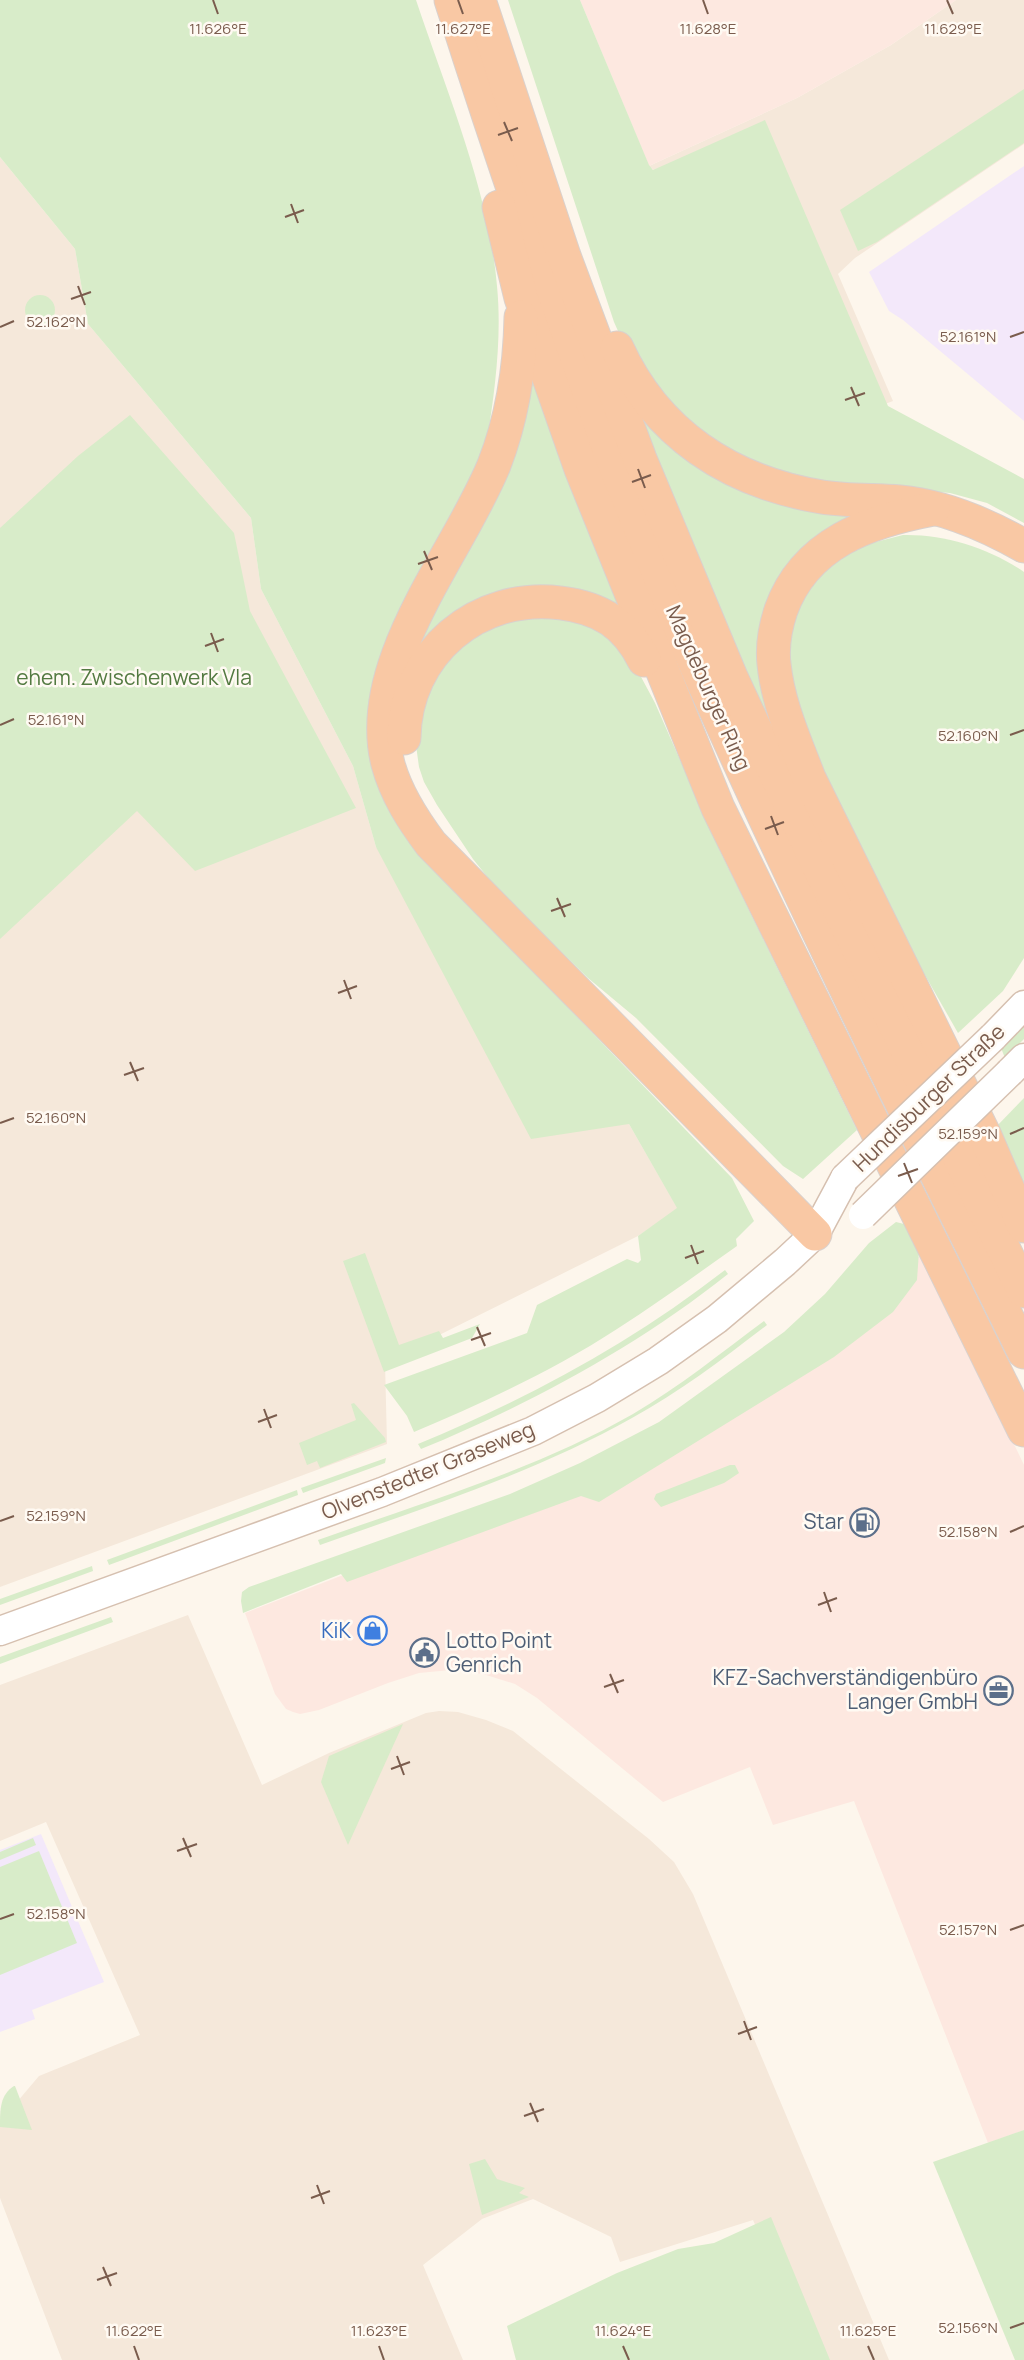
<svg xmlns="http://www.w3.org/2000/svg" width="1024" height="2360" viewBox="0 0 1024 2360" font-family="Manrope,sans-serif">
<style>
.residential{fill:#f5e8da}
.commercial{fill:#fde8e0}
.education{fill:#f3e8fa}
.green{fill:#d8ecc9}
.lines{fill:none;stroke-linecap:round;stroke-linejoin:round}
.secondary-casing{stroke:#d6c0b0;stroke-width:31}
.trunk-casing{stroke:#dad1cd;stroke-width:35}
.secondary{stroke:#fff;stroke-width:28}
.trunk{stroke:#f9c8a4;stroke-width:33}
.secondary-bridge-casing{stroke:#d6c0b0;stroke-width:31;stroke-linecap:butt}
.secondary-bridge{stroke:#fff;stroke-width:28}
.ticks{fill:none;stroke:#7a5c4d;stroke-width:2}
.labels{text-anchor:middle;stroke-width:5;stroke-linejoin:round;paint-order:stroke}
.park-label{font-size:21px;fill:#537a41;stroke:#fffaf3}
.street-label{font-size:21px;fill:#7a5c4d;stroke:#fffaf3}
.service-label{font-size:21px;fill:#4e5e75;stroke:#fffaf3;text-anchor:end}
.shop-label{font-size:21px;fill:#366cbe;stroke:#fffaf3;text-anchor:end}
.ticks-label{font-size:15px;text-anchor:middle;fill:#7a5c4d;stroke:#fffaf3;stroke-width:5;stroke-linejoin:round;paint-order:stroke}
</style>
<rect width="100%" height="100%" fill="#fdf6ec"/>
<g class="residential">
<polygon points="956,0 1024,0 1024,144 855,258 838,274 893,401 830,425 698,208 649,166 797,98 891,45"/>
<polygon points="0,157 75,249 88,324 251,518 261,589 353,766 376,847 629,1124 678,1209 638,1236 385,1362 387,1444 0,1587"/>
<polygon points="188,1615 262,1785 329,1753 426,1713 439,1711 458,1712 486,1720 513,1731 649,1839 674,1862 693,1894 889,2360 815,2360 753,2220 620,2262 611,2237 533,2199 482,2219 423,2265 463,2360 62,2360 0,2198 0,2122 39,2076 140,2035 46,1822 0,1841 0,1685"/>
</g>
<g class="commercial">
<polygon points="580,0 956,0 891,45 797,98 649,166"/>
<polygon points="922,1253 1024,1465 1024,2130 988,2143 854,1801 773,1825 750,1767 663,1802 537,1698 515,1684 483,1674 451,1670 419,1673 388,1683 319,1710 300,1714 293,1712 286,1709 275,1694 245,1613 625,1466 864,1317"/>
</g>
<g class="education">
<polygon points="1024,166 1024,421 903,320 889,311 869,272"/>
<polygon points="41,1834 104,1982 32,2010 35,2019 0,2032 0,1850"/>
</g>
<g class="green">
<path d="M0 0H416C446 90 489 191 497 286 502 337 495 390 487 441L373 707 456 891 732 1178 754 1221 736 1239 737 1246C697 1274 658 1303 617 1329 554 1370 483 1403 414 1432L407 1416 384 1385 527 1333 537 1305 627 1259 638 1263 641 1260 638 1236 677 1208 629 1124 531 1139 376 847 353 766 261 589 251 518 88 324 75 249 0 157Z"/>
<polygon points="508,0 580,0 649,165 653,170 765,120 888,406 1024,479 1024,523 987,503 950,493 777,476 692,430 622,340 614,322"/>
<polygon points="1024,89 1024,143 877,242 858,251 840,210"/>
<circle cx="40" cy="310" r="15"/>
<polygon points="528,363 629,614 559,591 407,662"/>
<polygon points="634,402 855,516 806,547 774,730 731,647"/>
<polygon points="130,415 234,533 250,611 356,808 195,871 137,811 0,939 0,528 78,456"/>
<path d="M903 535C945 534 989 548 1024 572V958L1003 991 958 1033 873 884 817 771 784 657 798 605 821 573 856 547Z"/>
<polygon points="537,613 602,628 632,660 655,703 721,853 857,1130 803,1179 783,1166 636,1018 588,978 497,889 473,859 437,805 424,782 419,767 415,738 434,674 476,633"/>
<polygon points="1024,1025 1024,1039 1005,1058 1001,1048"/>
<polygon points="1024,1098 1024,1197 995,1128"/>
<polygon points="896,1222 904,1224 919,1251 917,1280 893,1312 834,1357 599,1502 581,1496 347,1582 341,1574 243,1613 241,1601 242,1592 249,1587 510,1494 580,1463 659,1422 784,1332 825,1294 869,1243"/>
<polygon points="365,1253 399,1345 439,1331 443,1338 480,1324 472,1338 384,1372 343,1261"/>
<path d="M725 1270 728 1274C635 1348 530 1404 421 1449L418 1444C528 1399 631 1343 725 1270Z"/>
<path d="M764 1321 767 1325C724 1358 680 1392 632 1418 534 1473 426 1507 320 1545L318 1540C424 1502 535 1470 633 1414 679 1387 721 1353 764 1321Z"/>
<polygon points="354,1403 385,1438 386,1442 320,1468 317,1461 307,1465 299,1443 356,1420 351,1404"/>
<polygon points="386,1458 385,1463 303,1493 301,1488"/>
<polygon points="730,1465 735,1465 739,1473 724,1483 661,1507 654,1499 656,1494"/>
<polygon points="297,1490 298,1495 109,1565 107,1560"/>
<polygon points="92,1566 93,1571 0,1605 0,1599"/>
<polygon points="111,1617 113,1622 0,1664 0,1657"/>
<polygon points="403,1724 348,1845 321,1782 329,1756"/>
<polygon points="33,1838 36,1845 0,1860 0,1852"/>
<polygon points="39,1851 77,1943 0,1975 0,1867"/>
<path d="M14 2086H15L32 2130 0 2127C0 2109 0 2095 14 2086Z"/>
<polygon points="1024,2130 1024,2360 1015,2360 933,2162"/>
<polygon points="485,2159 497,2179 525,2188 519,2193 529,2197 482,2215 469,2164"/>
<polygon points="771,2217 830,2360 516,2360 507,2326 617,2273 678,2249 714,2243"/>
</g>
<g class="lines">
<defs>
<g id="secondary">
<polyline points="993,1037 1024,1005"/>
<polyline points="1010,1072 1024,1058"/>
<polyline points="0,1631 382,1492 533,1431 597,1398 658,1361 717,1319 785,1262 815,1234 845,1178"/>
</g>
<g id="trunk">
<path d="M451 0C525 232 606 462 705 686 805 911 916 1131 1024 1352"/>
<polyline points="479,0 564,256 640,459 731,677 828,886 1024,1291"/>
<polyline points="499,207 521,298 581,469 718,808 1024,1430"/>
<path d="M521 317C520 367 512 419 494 465 458 554 362 663 388 764 396 794 413 820 431 844L815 1234"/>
<path d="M617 348C656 434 730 482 822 497 848 501 874 500 900 502 943 506 987 525 1024 546"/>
<path d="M933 509C869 521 805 543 781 610 775 628 772 646 774 664 778 704 795 741 809 778L985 1136 1024 1226"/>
<path d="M404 738C405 653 478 592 561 603 601 608 626 624 644 660"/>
</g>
</defs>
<use href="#secondary" class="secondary-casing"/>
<use href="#trunk" class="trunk-casing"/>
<use href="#secondary" class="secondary"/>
<use href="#trunk" class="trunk"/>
<defs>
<g id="secondary-bridge">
<polyline points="845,1178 993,1037"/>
<polyline points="863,1215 1010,1072"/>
</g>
</defs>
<use href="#secondary-bridge" class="secondary-bridge-casing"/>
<use href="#secondary-bridge" class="secondary-bridge"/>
</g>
<path class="ticks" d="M213 0 218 14M458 0 463 14M703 0 708 14M947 0 953 14M504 122 512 141M498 135 518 128M291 204 298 223M285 217 304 210M78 286 85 305M71 299 91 292M0 327 14 321M1010 337 1024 332M851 387 859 406M845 400 865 393M638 469 645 488M632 482 651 475M424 551 432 570M418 564 438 557M211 633 218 652M205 646 224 639M0 725 14 719M1010 735 1024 730M771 816 778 835M765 829 784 822M557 898 565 917M551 911 571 904M344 980 351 999M338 993 357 986M130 1062 138 1081M124 1075 144 1068M0 1123 14 1118M1010 1134 1024 1128M904 1163 912 1183M898 1176 918 1169M691 1245 698 1264M685 1258 704 1251M477 1327 485 1346M471 1340 491 1333M264 1409 271 1428M258 1422 277 1415M0 1521 14 1516M1010 1532 1024 1526M824 1592 831 1612M818 1605 837 1598M610 1674 618 1693M604 1687 624 1680M397 1756 404 1775M391 1769 410 1762M183 1838 191 1857M177 1851 197 1844M0 1919 14 1914M1010 1930 1024 1925M744 2021 751 2040M738 2034 757 2027M530 2103 538 2122M524 2116 544 2109M317 2185 324 2204M311 2198 330 2191M103 2267 111 2286M97 2280 117 2273M1010 2328 1024 2323M134 2346 139 2360M379 2346 384 2360M623 2346 629 2360M868 2346 874 2360"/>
<defs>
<symbol id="fuel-ring" viewBox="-11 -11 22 22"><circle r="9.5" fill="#fffaf3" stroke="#5c6f8a" stroke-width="1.5"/><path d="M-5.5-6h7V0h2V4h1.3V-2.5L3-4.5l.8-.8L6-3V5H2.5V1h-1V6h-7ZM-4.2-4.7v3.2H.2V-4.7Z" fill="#5c6f8a"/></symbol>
<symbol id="shop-ring" viewBox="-11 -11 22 22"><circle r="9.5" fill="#fffaf3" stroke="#3f7fe0" stroke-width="1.5"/><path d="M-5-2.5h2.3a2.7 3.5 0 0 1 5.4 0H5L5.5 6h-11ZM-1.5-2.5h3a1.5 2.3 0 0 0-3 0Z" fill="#3f7fe0"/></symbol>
<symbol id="civic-ring" viewBox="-11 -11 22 22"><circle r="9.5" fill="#fffaf3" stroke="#5c6f8a" stroke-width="1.5"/><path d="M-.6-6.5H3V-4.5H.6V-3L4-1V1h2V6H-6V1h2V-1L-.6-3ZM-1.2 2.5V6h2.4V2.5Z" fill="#5c6f8a"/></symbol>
<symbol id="office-ring" viewBox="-11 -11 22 22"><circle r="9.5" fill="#fffaf3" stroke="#5c6f8a" stroke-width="1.5"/><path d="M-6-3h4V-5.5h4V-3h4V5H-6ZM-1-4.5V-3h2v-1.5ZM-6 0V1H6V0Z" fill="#5c6f8a"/></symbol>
</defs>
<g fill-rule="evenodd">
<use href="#fuel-ring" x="848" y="1506" width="33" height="33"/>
<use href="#shop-ring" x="356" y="1614" width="33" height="33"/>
<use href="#civic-ring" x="408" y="1636" width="33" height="33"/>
<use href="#office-ring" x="982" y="1674" width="33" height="33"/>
</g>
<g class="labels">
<g class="park-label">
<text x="134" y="685">ehem. Zwischenwerk VIa</text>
</g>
<g class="street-label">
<text transform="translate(708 688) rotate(66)" y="7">Magdeburger Ring</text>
<text transform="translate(929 1098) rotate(-44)" y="7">Hundisburger Straße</text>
<text transform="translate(428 1471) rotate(-22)" y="7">Olvenstedter Graseweg</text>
</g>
<g class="service-label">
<text x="844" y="1529">Star</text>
<text x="446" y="1648" text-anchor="start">Lotto Point<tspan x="446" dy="24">Genrich</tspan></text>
<text x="978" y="1685">KFZ-Sachverständigenbüro<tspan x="978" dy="24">Langer GmbH</tspan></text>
</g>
<g class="shop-label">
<text x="351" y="1638">KiK</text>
</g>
</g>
<g class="ticks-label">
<text x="218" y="34">11.626°E</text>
<text x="463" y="34">11.627°E</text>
<text x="708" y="34">11.628°E</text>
<text x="953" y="34">11.629°E</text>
<text x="56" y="327">52.162°N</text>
<text x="968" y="342">52.161°N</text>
<text x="56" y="725">52.161°N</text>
<text x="968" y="741">52.160°N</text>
<text x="56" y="1123">52.160°N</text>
<text x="968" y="1139">52.159°N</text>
<text x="56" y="1521">52.159°N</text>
<text x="968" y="1537">52.158°N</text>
<text x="56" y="1919">52.158°N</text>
<text x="968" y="1935">52.157°N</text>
<text x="968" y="2333">52.156°N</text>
<text x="134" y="2336">11.622°E</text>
<text x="379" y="2336">11.623°E</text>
<text x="623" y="2336">11.624°E</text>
<text x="868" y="2336">11.625°E</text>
</g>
</svg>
